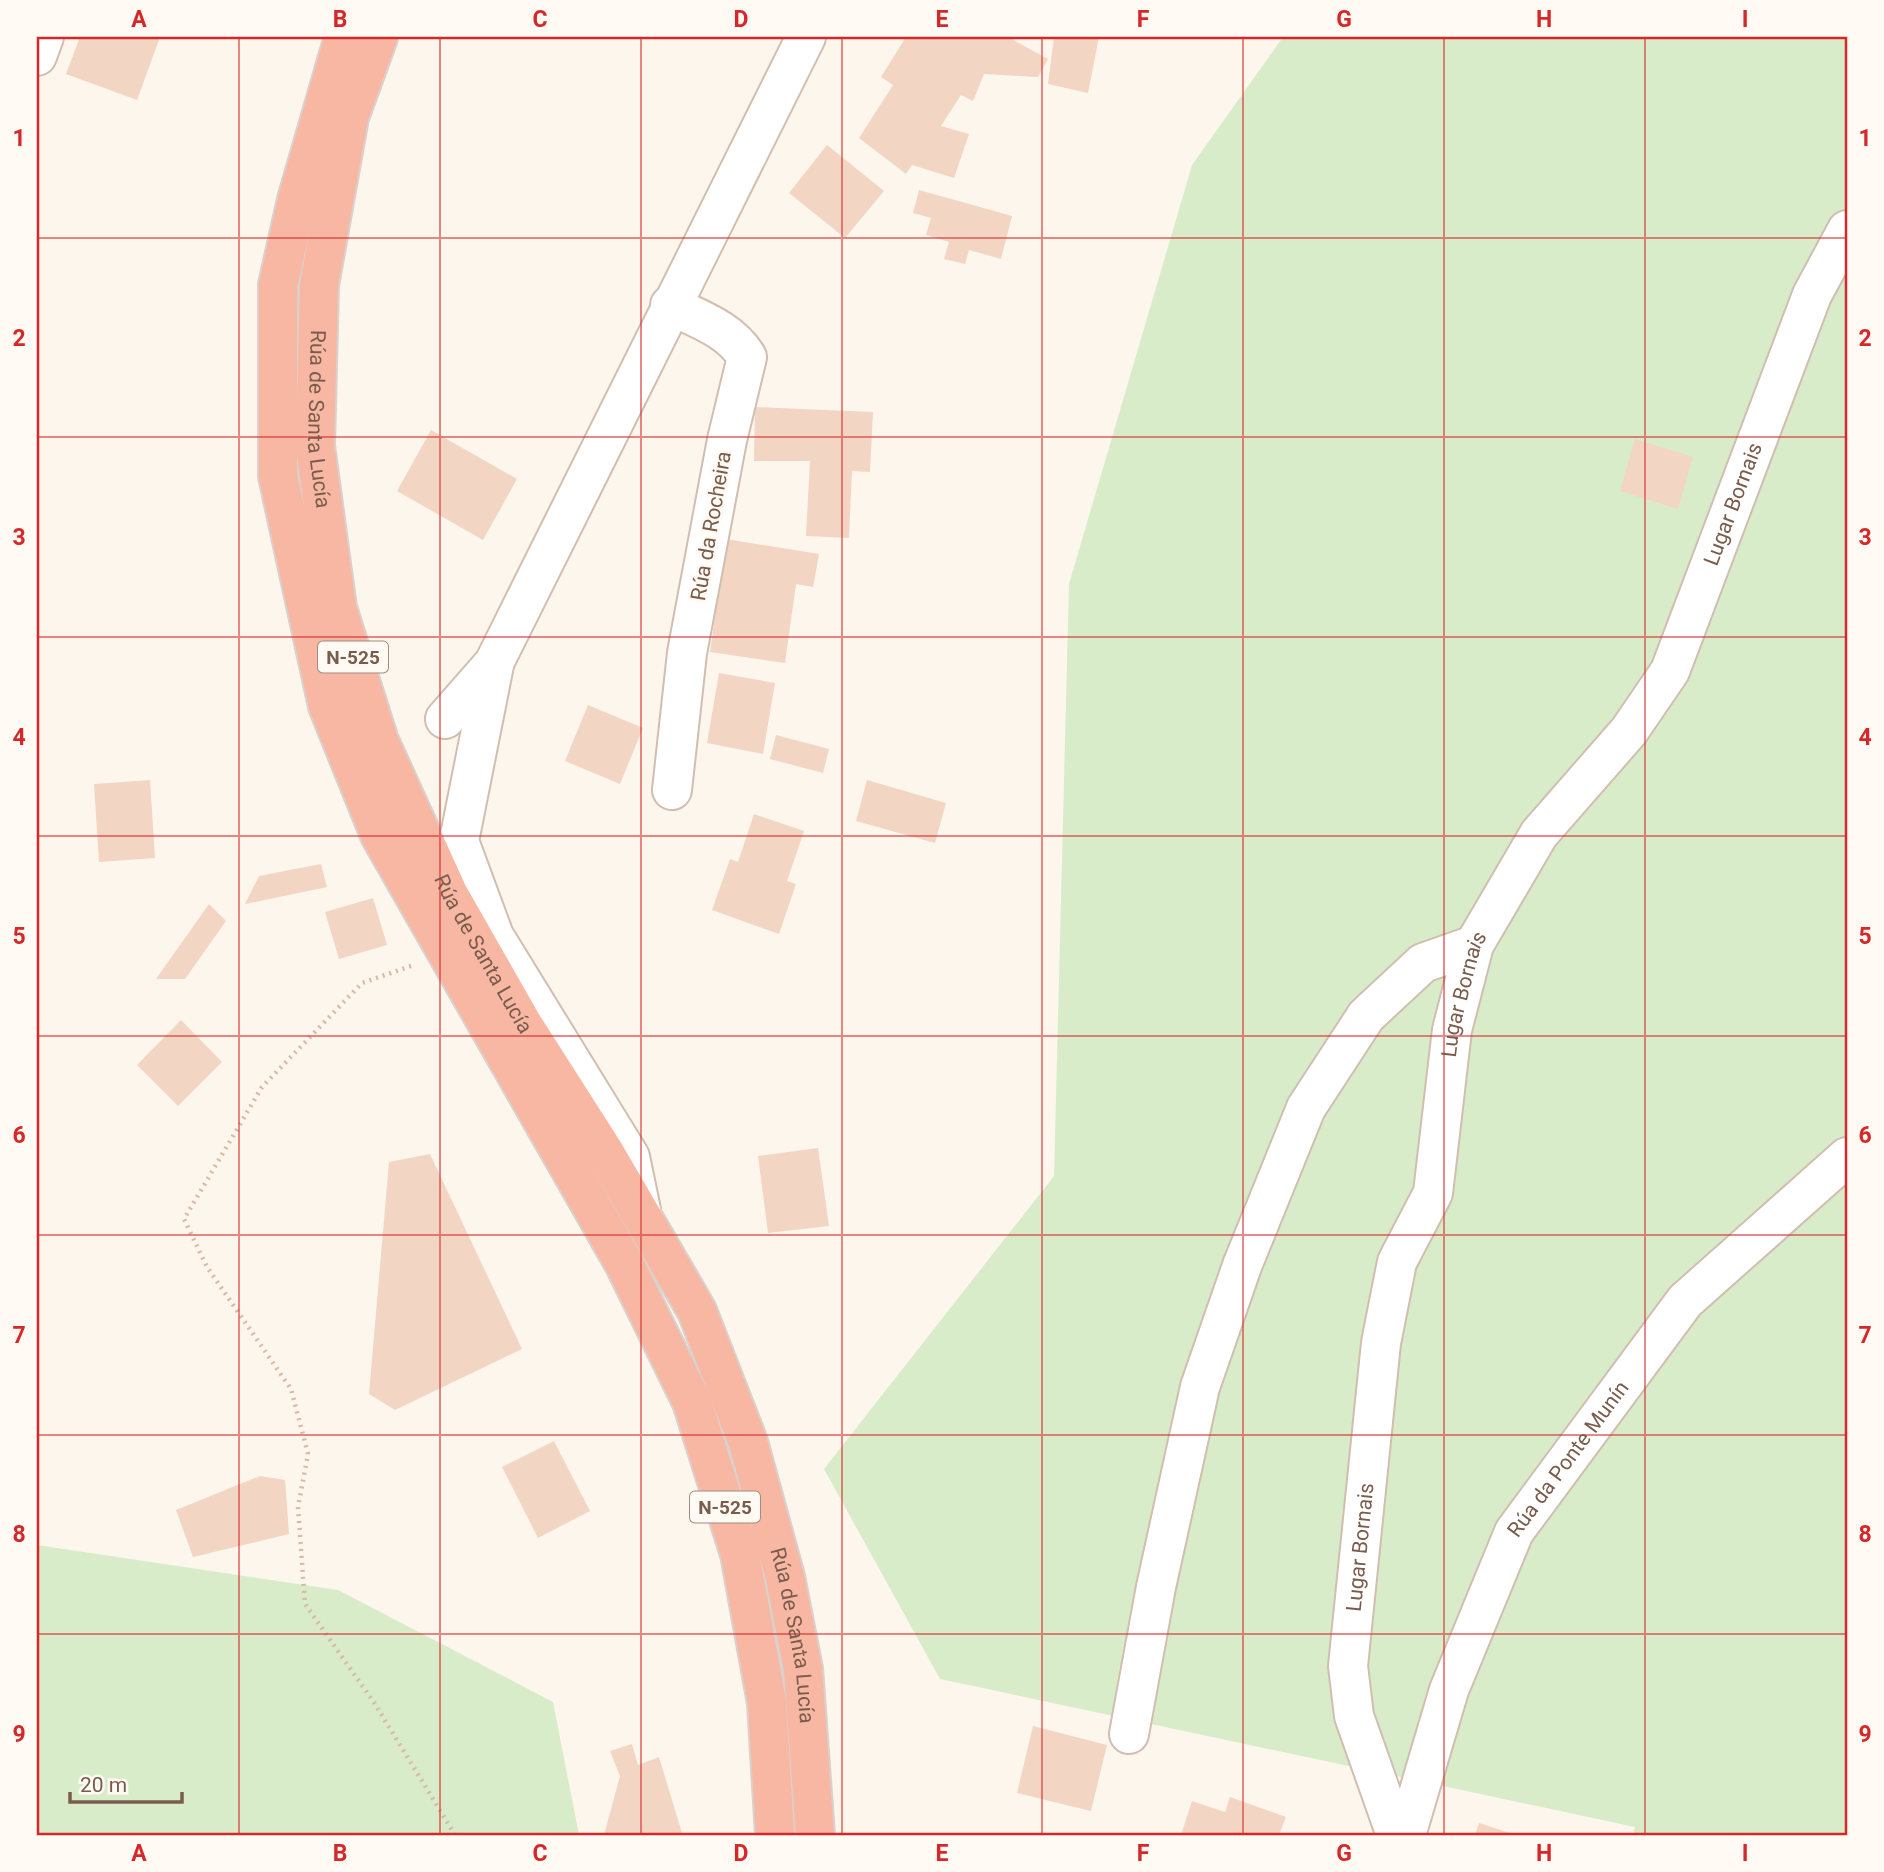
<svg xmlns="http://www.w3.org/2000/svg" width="1884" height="1872" viewBox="0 0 1884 1872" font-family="Roboto,sans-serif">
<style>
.green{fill:#d8ecc9}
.building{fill:#f3d5c3}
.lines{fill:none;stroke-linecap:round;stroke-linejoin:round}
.minor-casing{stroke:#d1beb0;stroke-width:42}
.highway-casing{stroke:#dad1cd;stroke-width:42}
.path{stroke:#d9b8a5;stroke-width:4.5;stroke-dasharray:2 5;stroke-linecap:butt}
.minor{stroke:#fff;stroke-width:38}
.highway{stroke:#f7b7a3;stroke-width:38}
.grid{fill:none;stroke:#d62828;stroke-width:2;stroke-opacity:0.55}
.labels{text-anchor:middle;stroke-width:6;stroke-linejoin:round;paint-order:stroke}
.shield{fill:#fffaf3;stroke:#a28b7f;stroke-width:2}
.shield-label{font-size:19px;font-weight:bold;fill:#7a5c4d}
.street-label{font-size:21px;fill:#7a5c4d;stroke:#fffaf3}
.neatline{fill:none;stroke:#d62828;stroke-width:2.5}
.grid-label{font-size:23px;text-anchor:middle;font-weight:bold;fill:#d62828}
</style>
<rect width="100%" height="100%" fill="#fdf6ec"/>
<g class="green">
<polygon points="1283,37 1847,37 1847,1835 1633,1835 1635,1827 940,1679 824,1469 1054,1176 1069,584 1192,165"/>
<polygon points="37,1545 338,1590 553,1702 579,1835 37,1835"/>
</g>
<g class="building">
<polygon points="80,37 160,37 137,100 66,74"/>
<polygon points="906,37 1008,37 1048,59 1038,77 984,74 973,101 961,95 941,126 969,134 954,178 912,165 906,174 859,138 893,85 881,77"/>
<polygon points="1054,37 1099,37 1088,93 1048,84"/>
<polygon points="827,145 884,191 845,238 789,193"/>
<polygon points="919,190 1012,216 1001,259 969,250 965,264 944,259 949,242 926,235 931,218 913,213"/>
<polygon points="755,407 873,412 870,472 852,471 849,538 806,536 810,461 754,461"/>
<polygon points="431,430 517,479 483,540 397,491"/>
<polygon points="1635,439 1693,457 1678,509 1620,491"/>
<polygon points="726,539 819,554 813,587 796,584 785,663 710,652"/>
<polygon points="719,673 775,683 763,754 707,743"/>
<polygon points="588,705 643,728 620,784 565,761"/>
<polygon points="776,735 829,749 823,773 770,759"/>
<polygon points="150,780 155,858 99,862 94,784"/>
<polygon points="867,780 946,803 935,843 856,821"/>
<polygon points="754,814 804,831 787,881 796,884 779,934 712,910 730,859 738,862"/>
<polygon points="321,864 327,887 245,904 259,876"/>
<polygon points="373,898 387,945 339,959 325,912"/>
<polygon points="209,904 226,921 185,979 156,979"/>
<polygon points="181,1020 222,1062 178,1106 137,1065"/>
<polygon points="818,1148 829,1226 768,1233 758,1156"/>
<polygon points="430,1154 522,1349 395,1410 369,1394 389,1162"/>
<polygon points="554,1441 590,1511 538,1538 502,1467"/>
<polygon points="260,1476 285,1480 289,1534 193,1557 176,1510"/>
<polygon points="1033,1726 1107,1745 1091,1811 1017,1793"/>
<polygon points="632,1744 638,1765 659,1757 682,1833 604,1835 620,1776 610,1751"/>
<polygon points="1230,1797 1286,1817 1279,1835 1181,1835 1192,1801 1225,1812"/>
<polygon points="1479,1823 1516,1835 1475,1835"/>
</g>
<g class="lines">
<defs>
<g id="minor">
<polyline points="37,56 44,37"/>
<path d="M670 305C698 319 730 329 747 357L727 440 687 653 672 790"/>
<polyline points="494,665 459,841 494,936 630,1157 641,1210"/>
<polyline points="445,719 494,663 806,37"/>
<polyline points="1129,1734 1156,1587 1200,1387 1242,1266 1306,1108 1366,1016 1423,963 1474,945"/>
<path id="s1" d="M1396 1835 1354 1716 1348 1666 1381 1343 1397 1262 1433 1193 1452 1030 1474 945 1539 834 1629 731 1670 671 1812 295 1847 230"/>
<path id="s2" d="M1406 1835 1449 1690 1514 1532 1685 1301 1847 1157"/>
</g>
<g id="highway">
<polyline points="344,37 297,200 278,285 278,476 328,706 380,835 624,1263 692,1402 740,1554 767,1703 775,1835"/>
<path id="s3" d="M378 37 349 117 319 285 315 446 337 608 379 741 449 895 522 1023 605 1153 697 1311 748 1442 785 1577 803 1669 815 1835"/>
</g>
</defs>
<use href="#minor" class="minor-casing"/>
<use href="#highway" class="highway-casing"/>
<polyline class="path" points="411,966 362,983 262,1087 184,1219 207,1267 291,1389 308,1454 298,1507 305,1604 375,1704 455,1835"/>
<use href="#minor" class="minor"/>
<use href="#highway" class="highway"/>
</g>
<path class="grid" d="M239 37V1835M440 37V1835M641 37V1835M842 37V1835M1042 37V1835M1243 37V1835M1444 37V1835M1645 37V1835M37 238H1847M37 437H1847M37 637H1847M37 836H1847M37 1036H1847M37 1235H1847M37 1435H1847M37 1634H1847"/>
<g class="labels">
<g class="shield">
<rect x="318" y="641.5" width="70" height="31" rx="5"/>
<rect x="690" y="1491.5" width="70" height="31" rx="5"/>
</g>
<g class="shield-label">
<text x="353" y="664">N-525</text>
<text x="725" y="1514">N-525</text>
</g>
<g class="street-label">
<text dy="7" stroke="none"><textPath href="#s3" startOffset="390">Rúa de Santa Lucía</textPath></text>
<text dy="7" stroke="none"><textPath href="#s1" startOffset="1430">Lugar Bornais</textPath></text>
<text transform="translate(711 526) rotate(-80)" y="7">Rúa da Rocheira</text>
<text dy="7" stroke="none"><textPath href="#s3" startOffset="957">Rúa de Santa Lucía</textPath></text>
<text dy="7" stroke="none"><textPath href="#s1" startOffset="863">Lugar Bornais</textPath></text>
<text dy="7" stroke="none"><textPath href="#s2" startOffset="413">Rúa da Ponte Munín</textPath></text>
<text dy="7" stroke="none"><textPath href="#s1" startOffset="296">Lugar Bornais</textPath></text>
<text dy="7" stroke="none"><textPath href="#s3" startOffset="1713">Rúa de Santa Lucía</textPath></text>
</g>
</g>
<rect width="1884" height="1872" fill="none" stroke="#fffaf3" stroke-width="77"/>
<path d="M70 1792v10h112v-10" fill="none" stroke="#7a5c4d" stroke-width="3.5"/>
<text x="80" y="1792" font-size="21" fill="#7a5c4d" stroke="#fffaf3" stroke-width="5" paint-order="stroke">20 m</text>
<rect x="38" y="38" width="1808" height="1796" class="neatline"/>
<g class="grid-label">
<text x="139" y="27">A</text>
<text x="340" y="27">B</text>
<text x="540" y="27">C</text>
<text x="741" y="27">D</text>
<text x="942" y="27">E</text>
<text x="1143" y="27">F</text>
<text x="1344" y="27">G</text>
<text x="1544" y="27">H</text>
<text x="1745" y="27">I</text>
<text x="19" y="146">1</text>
<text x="1865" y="146">1</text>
<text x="19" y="346">2</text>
<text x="1865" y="346">2</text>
<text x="19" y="545">3</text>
<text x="1865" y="545">3</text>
<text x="19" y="745">4</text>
<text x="1865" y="745">4</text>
<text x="19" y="944">5</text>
<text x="1865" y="944">5</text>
<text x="19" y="1143">6</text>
<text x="1865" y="1143">6</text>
<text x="19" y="1343">7</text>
<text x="1865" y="1343">7</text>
<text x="19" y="1542">8</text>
<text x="1865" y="1542">8</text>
<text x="19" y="1742">9</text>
<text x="1865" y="1742">9</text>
<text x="139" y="1861">A</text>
<text x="340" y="1861">B</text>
<text x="540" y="1861">C</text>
<text x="741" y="1861">D</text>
<text x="942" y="1861">E</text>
<text x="1143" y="1861">F</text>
<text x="1344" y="1861">G</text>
<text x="1544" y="1861">H</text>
<text x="1745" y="1861">I</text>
</g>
</svg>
